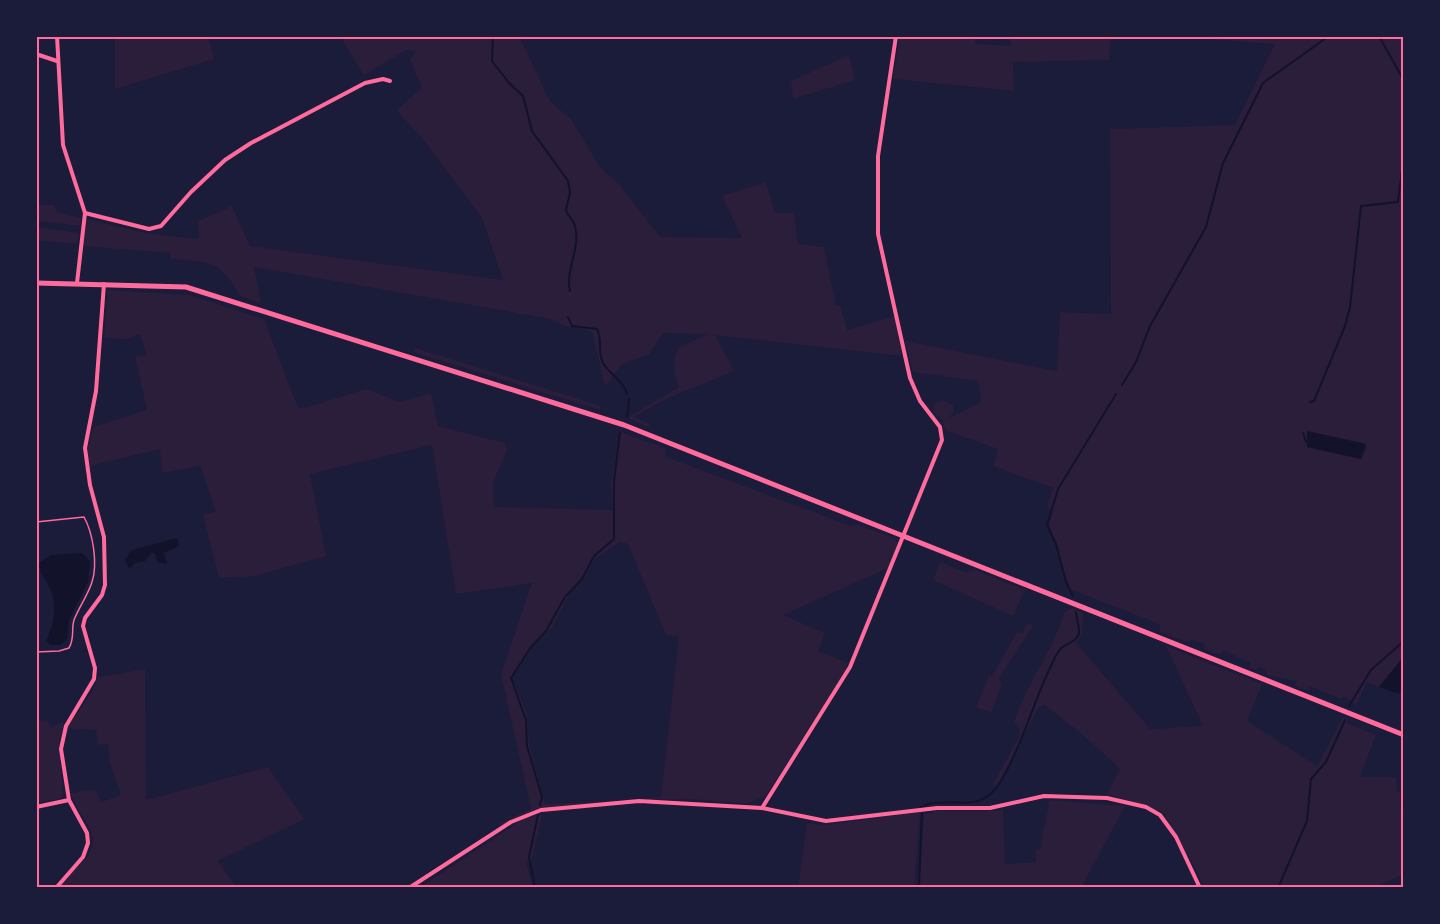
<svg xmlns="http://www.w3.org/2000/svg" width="1440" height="924" viewBox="0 0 1440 924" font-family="Arial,sans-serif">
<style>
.green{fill:#2a1e3b;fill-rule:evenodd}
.water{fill:#12122b}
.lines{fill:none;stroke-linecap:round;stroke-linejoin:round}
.stream{stroke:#12122b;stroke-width:2}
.path{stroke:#ff6b9d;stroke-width:1.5}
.minor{stroke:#ff6b9d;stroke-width:4}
.primary{stroke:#ff6b9d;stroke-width:5}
.neatline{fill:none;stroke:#ff6b9d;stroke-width:2}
</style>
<rect width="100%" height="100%" fill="#1b1b3a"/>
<g class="green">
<polygon points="115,36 208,36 214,59 115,89"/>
<path d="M340 36H519L550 101 571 119 600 167 620 185 660 237 742 238 722 196 766 182 775 213H794L798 244 824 247 836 306 840 305 847 330 895 316 902 356 715 335 734 371 666 399 634 417 650 424 648 427 630 419V416L679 387C673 372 672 363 678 348L708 334 663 333 649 354 621 365 605 387 592 331 562 325 551 319 254 267 261 303 240 296C220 260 211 262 171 259V253L83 246 87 219 145 233 195 239 199 237 198 221 232 206 250 246 503 280 482 218 422 138 396 110 422 88 410 59 416 51 406 50 364 75Z"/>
<polygon points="900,36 974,36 976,44 1011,46 1010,36 1111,36 1109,60 1013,62 1014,91 893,79"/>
<path d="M1168 36H1404V656L1379 687 1367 682 1356 705 1345 697 1341 699 1310 686 1309 691 1295 686 1297 681 1267 675 1265 669 1258 667 1256 670 1248 667 1251 663 1223 650 1221 655 1204 649 1205 644 1190 639 1189 643 1160 632V625L1157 623 1070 589 1049 524 1053 512 1047 507 1053 488 993 466 998 449 947 431 942 423 944 421 933 412 934 404 942 400 953 405 954 411 948 419 981 402 978 381 913 372 905 341 1057 371 1060 312 1111 314 1110 129 1235 125 1275 44ZM1307 431 1366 444 1367 448 1361 459 1307 447Z"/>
<polygon points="849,55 855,80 793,99 791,81"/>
<polygon points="36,205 55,205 56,212 81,218 80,226 36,221"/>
<polygon points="36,227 79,233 77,244 36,240"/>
<polygon points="107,290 189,295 264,319 298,408 308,407 366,389 400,402 431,393 438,426 505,443 507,450 493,483 494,507 613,510 611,482 620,432 665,448 666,457 851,526 856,524 894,538 898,544 888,568 783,615 825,633 818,651 848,663 846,668 851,662 766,796 747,804 691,799 632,800 661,797 679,637 666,635 628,544 620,542 595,558 583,580 569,594 553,626 534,644 511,676 527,713 529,744 545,804 617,801 546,808 500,826 499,824 531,809 501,674 532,583 456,594 432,445 310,474 326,556 255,576 219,578 203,515 216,511 200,466 162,473 160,449 90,466 87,453 93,427 147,410 135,356 147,355 140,334 127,339 104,338"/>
<polygon points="415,348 601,406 600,410 413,352"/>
<polygon points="940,562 965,572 975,570 1025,590 1013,616 933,580"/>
<path d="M1071 608 1083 613 1082 634 1076 643 1150 729 1203 726 1166 646 1262 684 1247 721 1317 766 1343 717 1348 719 1346 723 1376 735 1360 777H1396L1397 792H1400L1404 874 1372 888H1204L1195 867 1164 814 1158 809 1156 811 1107 794 1120 769 1081 733 1044 705 1038 708 996 789 993 784 1020 735 1019 727 1014 722C1026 684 1053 651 1064 613Z"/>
<polygon points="1028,622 1033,626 999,678 1002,685 991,713 976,707 989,675 992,676 1017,632 1022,633"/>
<path d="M145 669 146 800 268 767 304 819 218 861 237 888H59C65 871 99 860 92 835 88 820 74 809 71 793L95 790 102 802 121 795 110 764 108 744 98 745 96 730 67 728 92 692 98 677Z"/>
<polygon points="47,720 51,728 62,722 64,724 59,742 63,794 59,799 36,803 36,721"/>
<path d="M1049 800 1125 806 1081 888H919L924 814 934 813V811H1000L1003 808 1005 864 1036 862V850L1041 849C1041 832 1048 818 1049 800Z"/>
<polygon points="920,812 914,888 798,888 807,823 825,825"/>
<polygon points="536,815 542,815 532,859 526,862 533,888 419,888 516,824 489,837 528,817"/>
</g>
<g class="water">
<polygon points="1307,431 1366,444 1361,459 1307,447"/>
<polygon points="177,538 179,546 164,553 167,564 157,562 155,553 151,553 145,561 135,563 129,569 125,560 132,550"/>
<path d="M82 553 90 561 88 582 69 620 67 639 60 645H50L46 641C55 623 58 603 48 584 43 575 39 574 39 563L51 555Z"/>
<polygon points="1404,656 1404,680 1399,694 1379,687"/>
</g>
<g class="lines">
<g class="stream">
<path d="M493 36 492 61 509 83 523 96 532 131 568 181 570 193 566 210C568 217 574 220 575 226 581 248 565 270 570 291"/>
<polyline points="1379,36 1404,81"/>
<path d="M568 317 572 326 597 329C603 340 597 352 603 363 610 375 623 380 627 394"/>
<polyline points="1122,385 1136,362 1150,326 1206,227 1223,163 1263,83 1329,36"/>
<polyline points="1310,402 1314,401 1345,326 1350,307 1361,206 1398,202 1404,154"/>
<polyline points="627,417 629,399"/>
<polyline points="1303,433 1306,442"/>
<polyline points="1073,596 1066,582 1056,544 1047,525 1058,489 1116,394"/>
<polyline points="1349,706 1371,670 1404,641"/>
<polyline points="540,805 542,797 527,746 526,720 511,678 531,647 546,631 565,597 582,579 594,556 614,539 614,480 620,433"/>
<path d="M921 807C940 796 969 810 988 796 1012 779 1036 693 1052 664 1054 659 1057 653 1061 648 1067 643 1080 641 1079 630 1079 624 1076 618 1076 612"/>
<polyline points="535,888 529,857 538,815"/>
<polyline points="919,888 922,814"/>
<polyline points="1278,888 1307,821 1311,779 1326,762 1345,720"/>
</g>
<path class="path" d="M36 522 84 517C93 533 98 564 92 582 88 595 79 607 74 620 71 630 75 638 69 648L59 651 36 652"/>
<g class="minor">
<polyline points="57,36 63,145 85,213 77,283"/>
<polyline points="36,54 57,61"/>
<polyline points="85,213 149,229 161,226 191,192 225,160 251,143 365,83 383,79 390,81"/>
<polyline points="36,807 69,800"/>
<polyline points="762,808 826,821 937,808 990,808 1044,796 1107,798 1146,807 1160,815 1176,837 1200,888"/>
<polyline points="56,888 83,857 88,843 87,833 69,800 61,749 66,726 94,679 95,668 83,626 85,618 102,595 105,585 104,537 90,485 85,448 96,391 104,284"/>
<polyline points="409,888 511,822 541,810 639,801 762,808 850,667 942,440 940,427 920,401 910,378 878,234 878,156 896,36"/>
</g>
<polyline class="primary" points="36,283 186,287 624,425 1404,735"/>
</g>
<rect width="1440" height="924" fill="none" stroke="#1b1b3a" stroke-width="75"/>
<rect x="38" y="38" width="1364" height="848" class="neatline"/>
</svg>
